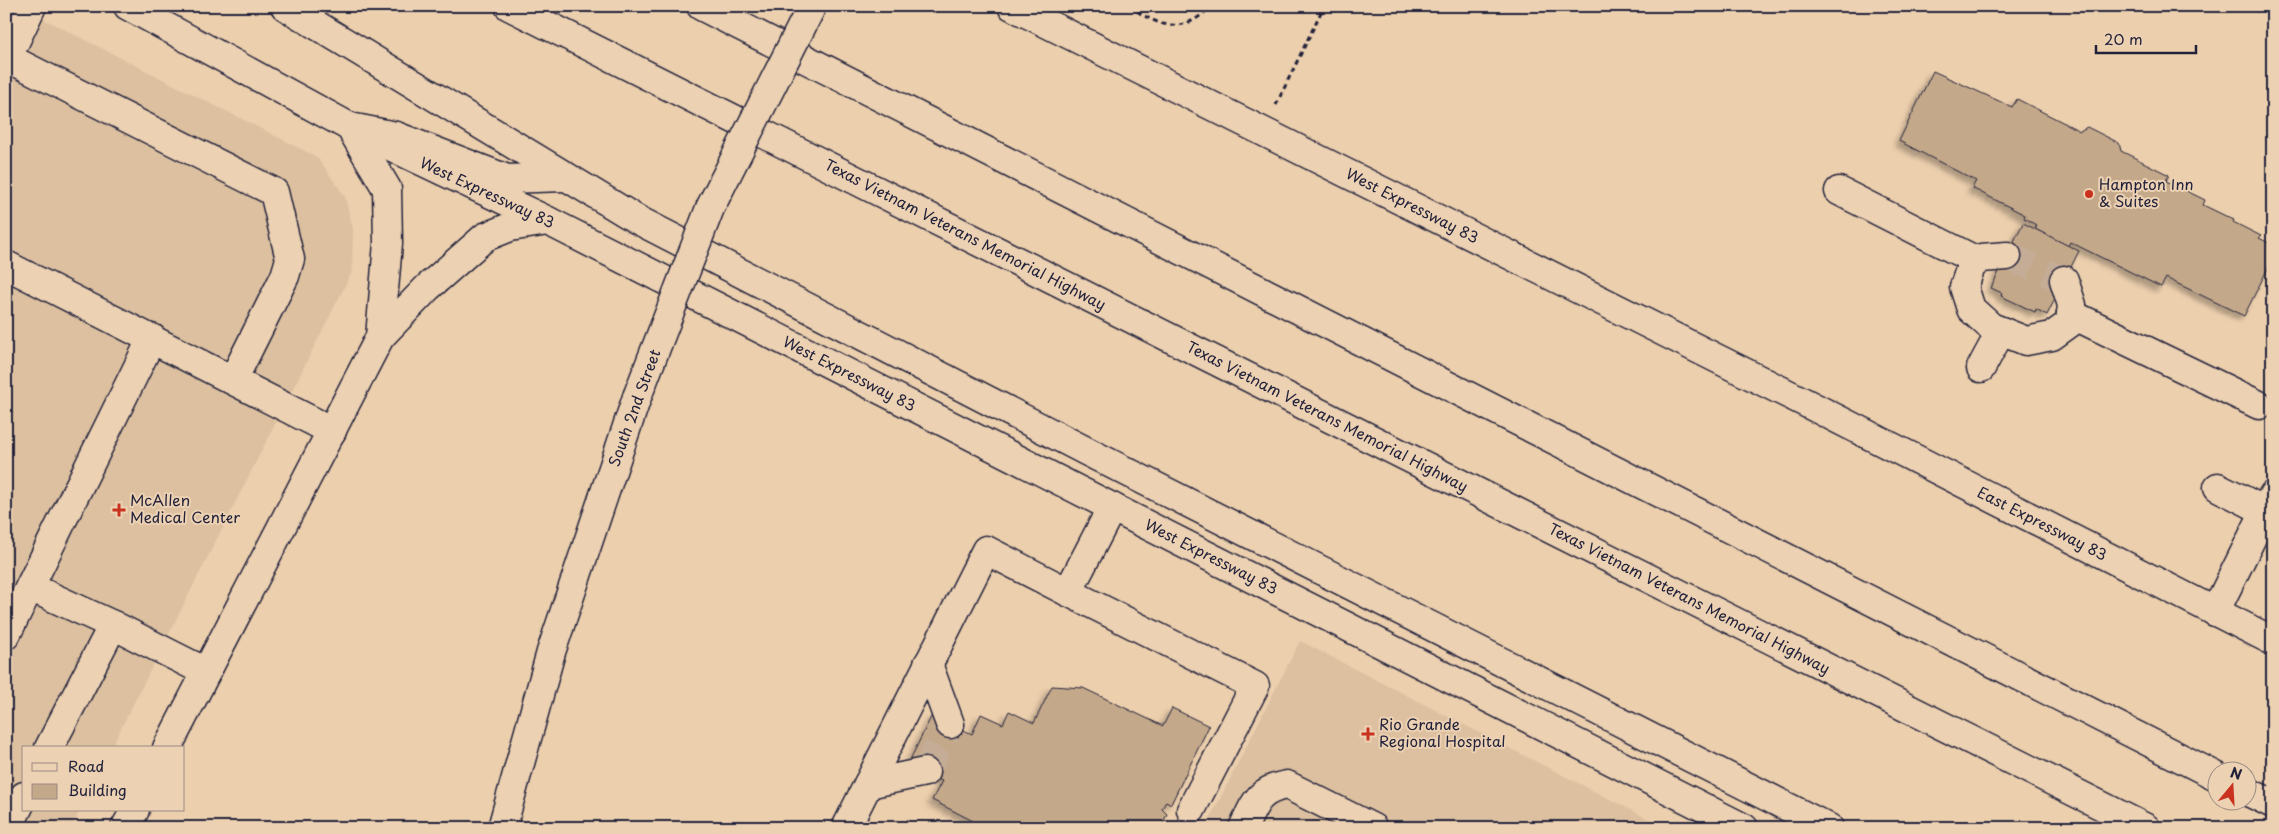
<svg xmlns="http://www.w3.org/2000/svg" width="2279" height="834" viewBox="0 0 2279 834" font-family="'Playpen Sans',sans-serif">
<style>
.built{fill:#dcc0a0}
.building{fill:#c4a88a;stroke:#22223b;filter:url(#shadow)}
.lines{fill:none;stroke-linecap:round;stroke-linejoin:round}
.minor-tunnel{stroke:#c4ac96;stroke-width:28;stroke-dasharray:28 14;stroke-linecap:butt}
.minor-casing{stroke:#22223b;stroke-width:31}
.major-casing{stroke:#22223b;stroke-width:31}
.highway-casing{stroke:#22223b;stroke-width:31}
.path{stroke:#22223b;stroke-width:3;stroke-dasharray:5 4;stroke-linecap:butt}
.minor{stroke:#ecd1b3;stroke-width:28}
.major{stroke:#ecd1b3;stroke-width:28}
.highway{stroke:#ecd1b3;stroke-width:28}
.major-bridge-casing{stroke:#22223b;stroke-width:31;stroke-linecap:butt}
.major-bridge{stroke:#ecd1b3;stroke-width:28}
.poi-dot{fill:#c8321e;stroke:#ecd1b3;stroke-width:2}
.labels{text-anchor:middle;stroke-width:4;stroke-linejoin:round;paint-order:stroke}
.poi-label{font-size:15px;fill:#22223b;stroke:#ecd1b3;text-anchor:start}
.street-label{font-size:15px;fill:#22223b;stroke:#ecd1b3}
</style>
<defs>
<filter id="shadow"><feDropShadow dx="-4.5" dy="4.5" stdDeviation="2.5" flood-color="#0004"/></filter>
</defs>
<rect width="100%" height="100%" fill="#eccfad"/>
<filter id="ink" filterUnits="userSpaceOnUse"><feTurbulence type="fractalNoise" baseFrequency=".02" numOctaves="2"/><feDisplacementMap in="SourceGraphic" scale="10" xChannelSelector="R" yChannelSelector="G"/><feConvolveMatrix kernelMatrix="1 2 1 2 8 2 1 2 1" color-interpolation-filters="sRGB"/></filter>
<g filter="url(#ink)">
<g class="built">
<polygon points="6,6 18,6 317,157 345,197 353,229 352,272 111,748 24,748 24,810 80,810 71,828 6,828"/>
<polygon points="1300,641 1666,828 1205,828"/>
</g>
<g class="building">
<polygon points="1933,71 2012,107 2017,99 2080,131 2087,127 2119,143 2121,151 2169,175 2166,181 2205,200 2203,205 2234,220 2233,222 2261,236 2259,238 2273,245 2273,258 2244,316 2166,278 2161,287 2070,242 2068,246 2035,229 2036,225 2024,218 2025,215 1972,188 1976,181 1899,141"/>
<polygon points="2023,223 2079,251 2047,315 2036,309 2035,312 2001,296 2002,293 1991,288"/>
<polygon points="1052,686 1083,688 1163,726 1172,708 1209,726 1171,804 1166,801 1162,809 1167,814 1161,828 1141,828 1136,825 1135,828 969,828 973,821 932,800 942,781 908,764 932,715 972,734 981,714 1003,724 1009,711 1034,723"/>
</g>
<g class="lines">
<g class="minor-tunnel">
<polyline points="2007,256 2064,280"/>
<polyline points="925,772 950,724"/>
</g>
<defs>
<g id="minor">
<polyline points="6,57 274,192 290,259 285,276 233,380"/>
<polyline points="6,61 32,6"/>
<polyline points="1839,191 1977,261"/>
<polyline points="2007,256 1981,258 1971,266 1964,287 1971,309 1991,327 2026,341 2052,336 2070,323 2072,305 2064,280"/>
<polyline points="6,265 332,431"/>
<polyline points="2071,314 2259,405"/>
<polyline points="1981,368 2001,331"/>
<polyline points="2218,487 2273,515"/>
<polyline points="1112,507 1068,592 1255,686 1191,810"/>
<polyline points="30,587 113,625 206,672"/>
<polyline points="2215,612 2273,495"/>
<polyline points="6,635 152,338"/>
<polyline points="928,664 950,724"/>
<polyline points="49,748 113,625"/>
<polyline points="868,784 925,772"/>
<polyline points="8,828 24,796"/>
<polyline points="846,828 986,550 1068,592"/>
<path d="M1243 828C1255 803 1258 790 1287 785L1373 828"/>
</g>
<g id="major">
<polyline points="128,6 350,127 548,221 1744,828"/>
<polyline points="1012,6 1802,401 2273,641"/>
<polyline points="350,127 387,189 388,243 380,337"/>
<polyline points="167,748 380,337 427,288 485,237 510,227 548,221"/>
<polyline points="125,828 135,810"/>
<polyline points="502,828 551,652 637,397"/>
</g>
<g id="highway">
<polyline points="285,6 636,219 1086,451 1829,828"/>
<polyline points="509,6 2146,828"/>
<polyline points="701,6 2216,776"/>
<polyline points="350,127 396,136 507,179 564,177"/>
<polyline points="2246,791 2273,804"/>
</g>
</defs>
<use href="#minor" class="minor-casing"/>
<use href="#major" class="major-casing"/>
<use href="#highway" class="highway-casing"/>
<g class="path">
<path d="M1130 6C1159 28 1184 35 1211 6"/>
<polyline points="1276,105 1324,6"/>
</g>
<use href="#minor" class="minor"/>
<use href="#major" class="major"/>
<use href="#highway" class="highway"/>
<defs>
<polyline id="major-bridge" points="637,397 710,208 812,6"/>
</defs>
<use href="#major-bridge" class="major-bridge-casing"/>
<use href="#major-bridge" class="major-bridge"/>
</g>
</g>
<g class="poi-dot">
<circle cx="2089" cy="194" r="5"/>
<path d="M116.5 502.5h5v5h5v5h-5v5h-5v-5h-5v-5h5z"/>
<path d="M1365.5 726.5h5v5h5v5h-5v5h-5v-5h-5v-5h5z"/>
</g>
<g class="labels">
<g class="poi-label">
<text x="2099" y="190">Hampton Inn<tspan x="2099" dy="17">&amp; Suites</tspan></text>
<text x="130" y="506">McAllen<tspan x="130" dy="17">Medical Center</tspan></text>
<text x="1379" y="730">Rio Grande<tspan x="1379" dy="17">Regional Hospital</tspan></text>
</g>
<g class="street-label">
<text transform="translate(487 193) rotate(25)" y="5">West Expressway 83</text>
<text transform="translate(1412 206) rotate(27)" y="5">West Expressway 83</text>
<text transform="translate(965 235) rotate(27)" y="5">Texas Vietnam Veterans Memorial Highway</text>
<text transform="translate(849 374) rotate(27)" y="5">West Expressway 83</text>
<text transform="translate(635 408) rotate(-70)" y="5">South 2nd Street</text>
<text transform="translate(1327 417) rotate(27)" y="5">Texas Vietnam Veterans Memorial Highway</text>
<text transform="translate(2042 524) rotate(27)" y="5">East Expressway 83</text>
<text transform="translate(1211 557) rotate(27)" y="5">West Expressway 83</text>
<text transform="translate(1689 599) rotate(27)" y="5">Texas Vietnam Veterans Memorial Highway</text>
</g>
</g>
<rect width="2279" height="834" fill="none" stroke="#ecd1b3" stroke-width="25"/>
<rect x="12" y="12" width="2254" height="809" fill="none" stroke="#22223b" stroke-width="2" filter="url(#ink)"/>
<rect x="22" y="746" width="162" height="65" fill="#ecd1b3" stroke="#9b8b83"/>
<rect x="32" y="763" width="25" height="8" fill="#ecd1b3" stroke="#9b8b83"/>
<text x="68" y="772" font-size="15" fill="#22223b">Road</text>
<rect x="32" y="784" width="25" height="15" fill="#c4a88a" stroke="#9b8b83"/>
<text x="68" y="796" font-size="15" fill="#22223b">Building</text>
<g transform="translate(2232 786) rotate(18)"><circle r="24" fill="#ecd1b3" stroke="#9b8b83"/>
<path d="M0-4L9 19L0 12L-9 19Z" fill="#c8321e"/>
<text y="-8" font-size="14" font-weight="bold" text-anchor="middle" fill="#22223b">N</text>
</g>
<path d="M2096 45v8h100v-8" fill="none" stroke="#22223b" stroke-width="2.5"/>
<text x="2104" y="45" font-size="15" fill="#22223b" stroke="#ecd1b3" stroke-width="4" paint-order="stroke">20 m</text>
</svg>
